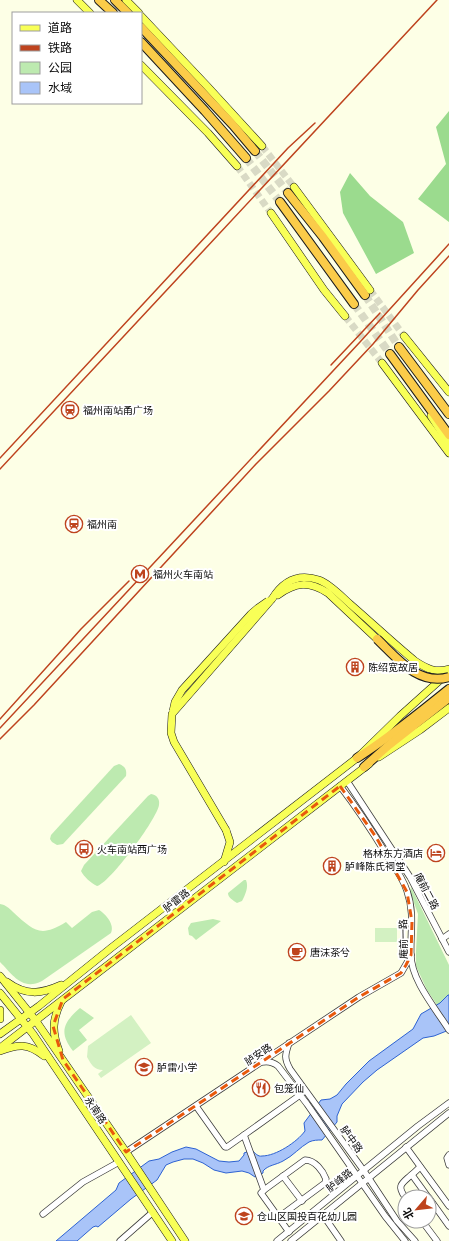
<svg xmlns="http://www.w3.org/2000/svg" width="449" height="1241" viewBox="0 0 449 1241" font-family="'Libre Baskerville','Noto Sans SC',serif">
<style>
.green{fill:#bdeab0}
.forest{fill:#9bdb8e}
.pitch{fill:#d3f1c2}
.water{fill:#a9c4f8;stroke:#2d62d2}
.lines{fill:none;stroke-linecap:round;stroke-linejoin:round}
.major-tunnel{stroke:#d9dac5;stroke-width:7;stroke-dasharray:7 3.5;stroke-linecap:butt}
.highway-tunnel{stroke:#d9dac5;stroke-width:8;stroke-dasharray:8 4;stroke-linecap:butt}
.minor-casing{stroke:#3d3d3d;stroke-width:7}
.major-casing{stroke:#1b1b1b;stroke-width:8}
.highway-casing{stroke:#1b1b1b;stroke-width:10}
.minor{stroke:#fff;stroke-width:5.5}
.major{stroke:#f8ff57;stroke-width:7}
.highway{stroke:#fbcc49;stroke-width:8}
.rail{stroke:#be431e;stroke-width:1.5}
.major-bridge-casing{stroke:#1b1b1b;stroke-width:8;stroke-linecap:butt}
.highway-bridge-casing{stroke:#1b1b1b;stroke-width:10;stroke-linecap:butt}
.major-bridge{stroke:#f8ff57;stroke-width:7}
.highway-bridge{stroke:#fbcc49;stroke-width:8}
.marked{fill:none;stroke:#e8590c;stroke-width:3;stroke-dasharray:8 5;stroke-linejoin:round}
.labels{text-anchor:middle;stroke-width:4;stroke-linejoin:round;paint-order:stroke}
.poi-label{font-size:10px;fill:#0a0a0a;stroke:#fff;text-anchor:start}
.street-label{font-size:10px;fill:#0a0a0a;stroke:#fff}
</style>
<rect width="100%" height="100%" fill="#fdffe6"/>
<g class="green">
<path d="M119 764C125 766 127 770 126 776L63 844 57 845 52 842 50 839 51 835 114 766Z"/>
<path d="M151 794C157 795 160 799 159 805 157 819 109 884 97 886 91 883 84 877 81 871L84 865 148 796Z"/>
<path d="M244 880H246C249 887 245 895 242 901L237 903C233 900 228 898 228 893Z"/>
<polygon points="411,887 449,965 449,1023 427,990 416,966 416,951 418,914 410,892"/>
<path d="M0 904C6 905 9 908 13 912 34 931 40 938 66 922L72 928 92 912 99 910C106 914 115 925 111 933L42 981C22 991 13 975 0 962Z"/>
<polygon points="213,919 221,921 196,940 192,936 189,935 188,928 191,923"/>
<path d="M80 1008 94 1018 79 1030 87 1040 73 1051C58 1032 64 1022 80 1008Z"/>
</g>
<g class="forest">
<polygon points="449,111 449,222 418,199 446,164 436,127"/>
<polygon points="350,173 370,196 403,222 414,253 376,274 343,213 340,192"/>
</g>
<g class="pitch">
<rect x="375" y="928" width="22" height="14"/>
<path d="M131 1015 151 1043 101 1078 98 1074 103 1070C94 1070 91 1064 87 1057L88 1046Z"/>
</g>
<path class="water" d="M448 995H449V1030L434 1036 423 1038 377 1070 363 1082 342 1104 337 1116V1122L322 1140C318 1140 313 1140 309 1142 300 1147 293 1156 283 1161 276 1165 268 1165 263 1171V1173L255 1177 249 1173 242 1171 226 1173 214 1170 203 1163 193 1159H184L173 1162 166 1165 157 1180 131 1199 98 1227 96 1226 93 1227 77 1241H56L116 1190 119 1183 149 1161 159 1159 172 1152 186 1147 196 1149 219 1161 229 1162 239 1161 244 1155V1153L252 1150C255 1153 258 1157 262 1156 276 1156 297 1142 305 1131L304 1123 321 1100 330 1099 337 1095 346 1084 369 1061 413 1029 421 1014 440 1003Z"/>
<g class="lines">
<g class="major-tunnel">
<polyline points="262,146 294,187"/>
<polyline points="237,166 271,213"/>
<polyline points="370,290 404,336"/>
<polyline points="345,316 382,363"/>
</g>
<g class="highway-tunnel">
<polyline points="255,151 288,193"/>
<polyline points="246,158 280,202"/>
<polyline points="365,295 399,347"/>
<polyline points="354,304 390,354"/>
</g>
<defs>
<g id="minor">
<polyline points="347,781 410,877 449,952"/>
<path d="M340 786C357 808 372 831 386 854 394 866 403 878 407 891 415 914 410 933 411 955 411 980 436 1009 449 1030"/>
<polyline points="442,939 449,934"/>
<path d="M289 1043C285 1055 284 1058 290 1069L364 1171 397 1221 415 1241"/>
<path d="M263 1062C269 1061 273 1062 278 1066L307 1104 385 1216 405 1241"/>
<polyline points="196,1106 225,1147 227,1147 244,1135 264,1190 261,1193 289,1232"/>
<polyline points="244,1135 300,1095"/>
<polyline points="406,1147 449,1206"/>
<polyline points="126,1152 359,997 401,973 408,961 411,955"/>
<polyline points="449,1155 447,1158 449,1165"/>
<polyline points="412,1175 428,1197"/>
<polyline points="283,1176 302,1201"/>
<path d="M264 1190 305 1160C315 1160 323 1171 326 1179L325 1183 279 1217"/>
<path d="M405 1197C397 1186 401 1184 410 1176 414 1173 417 1170 420 1167"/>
<polyline points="429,1198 449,1226"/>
<polyline points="43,1214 83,1182 119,1162"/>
<polyline points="323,1215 341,1241"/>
<polyline points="422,1221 437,1241"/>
<polyline points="120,1241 153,1212"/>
<polyline points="277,1241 418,1126 449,1103"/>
<polyline points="291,1241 449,1113"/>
</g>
<g id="major">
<polyline points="77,0 90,13"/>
<polyline points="126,0 139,13"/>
<polyline points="141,16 207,86 262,146"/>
<polyline points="141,65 208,133 237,166"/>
<polyline points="294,187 370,290"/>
<polyline points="271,213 324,290 345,316"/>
<polyline points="404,336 449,392"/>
<polyline points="382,363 449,453"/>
<polyline points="431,416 449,444"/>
<path d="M278 595C296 582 309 581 328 593L377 639"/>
<path d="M272 599C283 581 298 573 319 580 330 584 341 596 350 604 372 623 393 643 415 661 427 669 436 673 449 669"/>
<polyline points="379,757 420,730 449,708"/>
<polyline points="224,862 230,842 226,830"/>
<polyline points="0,976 36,1021 126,1152 185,1241"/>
<path d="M7 982C26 996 41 994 61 985"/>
<polyline points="0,993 33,1034 172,1241"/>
<polyline points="0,1010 0,1019"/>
<polyline points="0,1034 39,1006 111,948 357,758 400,716 449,672"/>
<polyline points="0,1048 369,764"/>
<path d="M0 1051C18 1044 28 1043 44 1056"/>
<path d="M59 1051C52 1032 52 1020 61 1002"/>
</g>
<g id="highway">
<polyline points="99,0 113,13"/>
<polyline points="115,0 128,13"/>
<polyline points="141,27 233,125 255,151"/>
<polyline points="141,42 205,111 246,158"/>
<polyline points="288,193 323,237 365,295"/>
<polyline points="280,202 354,304"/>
<polyline points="399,347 449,414"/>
<polyline points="390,354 449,435"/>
<path d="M357 758C389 738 419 713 449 689"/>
<polyline points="364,767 389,745 449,698"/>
</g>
</defs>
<use href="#minor" class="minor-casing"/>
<use href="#major" class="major-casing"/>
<use href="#highway" class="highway-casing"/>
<use href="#minor" class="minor"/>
<use href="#major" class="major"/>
<use href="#highway" class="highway"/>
<g class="rail">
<polyline points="331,365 380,313"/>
<polyline points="0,458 288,148 315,123"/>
<polyline points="0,469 437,0"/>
<polyline points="0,719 81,629 129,581"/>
<polyline points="0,728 360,342 449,244"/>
<polyline points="0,739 34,705 256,464 329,391 373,344 418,290 449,256"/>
</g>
<defs>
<g id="major-bridge">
<polyline points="173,711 175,702 182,690 251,614 258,608 268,601"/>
<polyline points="226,830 174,742 171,733 172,714 272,599"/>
</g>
<path id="highway-bridge" d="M377 639C397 658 418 686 449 677"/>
</defs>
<use href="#major-bridge" class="major-bridge-casing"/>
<use href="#highway-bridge" class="highway-bridge-casing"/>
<use href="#major-bridge" class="major-bridge"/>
<use href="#highway-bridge" class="highway-bridge"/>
</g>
<path class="marked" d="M340 786 376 837 407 892 412 922 411 955 406 965 401 973 359 997 126 1152 63 1060 53 1026 63 999Z"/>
<defs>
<symbol id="station-ring" viewBox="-11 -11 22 22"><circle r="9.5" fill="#fff" stroke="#be431e" stroke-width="1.5"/><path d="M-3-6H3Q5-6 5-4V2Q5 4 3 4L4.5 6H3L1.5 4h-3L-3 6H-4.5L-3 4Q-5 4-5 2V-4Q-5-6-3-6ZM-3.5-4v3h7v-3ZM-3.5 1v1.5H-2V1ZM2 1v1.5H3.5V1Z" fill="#be431e"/></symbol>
<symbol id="metro-ring" viewBox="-11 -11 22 22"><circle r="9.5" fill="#fff" stroke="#be431e" stroke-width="1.5"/><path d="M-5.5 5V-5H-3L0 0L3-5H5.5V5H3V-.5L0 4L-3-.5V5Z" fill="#be431e"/></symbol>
<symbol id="building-ring" viewBox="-11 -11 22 22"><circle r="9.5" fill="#fff" stroke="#be431e" stroke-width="1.5"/><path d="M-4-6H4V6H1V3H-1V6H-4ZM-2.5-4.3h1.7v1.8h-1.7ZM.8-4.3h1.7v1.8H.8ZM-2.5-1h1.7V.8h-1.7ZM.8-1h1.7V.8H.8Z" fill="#be431e"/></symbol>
<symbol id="bus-ring" viewBox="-11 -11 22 22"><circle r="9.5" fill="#fff" stroke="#be431e" stroke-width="1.5"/><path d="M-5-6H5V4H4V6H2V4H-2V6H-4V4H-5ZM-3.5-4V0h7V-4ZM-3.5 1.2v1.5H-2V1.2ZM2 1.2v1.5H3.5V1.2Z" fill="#be431e"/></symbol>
<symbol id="hotel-ring" viewBox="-11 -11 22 22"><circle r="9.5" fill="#fff" stroke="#be431e" stroke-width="1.5"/><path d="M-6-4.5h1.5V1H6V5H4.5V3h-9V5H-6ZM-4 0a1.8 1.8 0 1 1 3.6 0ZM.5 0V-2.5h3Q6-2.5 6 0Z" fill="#be431e"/></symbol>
<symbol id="cafe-ring" viewBox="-11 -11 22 22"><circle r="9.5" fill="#fff" stroke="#be431e" stroke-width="1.5"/><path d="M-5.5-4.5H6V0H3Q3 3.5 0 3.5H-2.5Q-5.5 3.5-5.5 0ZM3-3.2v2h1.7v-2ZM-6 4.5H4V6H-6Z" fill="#be431e"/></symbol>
<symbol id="school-ring" viewBox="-11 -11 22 22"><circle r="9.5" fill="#fff" stroke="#be431e" stroke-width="1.5"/><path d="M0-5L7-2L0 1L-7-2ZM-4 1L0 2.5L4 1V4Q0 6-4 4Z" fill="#be431e"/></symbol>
<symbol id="restaurant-ring" viewBox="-11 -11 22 22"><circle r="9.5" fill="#fff" stroke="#be431e" stroke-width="1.5"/><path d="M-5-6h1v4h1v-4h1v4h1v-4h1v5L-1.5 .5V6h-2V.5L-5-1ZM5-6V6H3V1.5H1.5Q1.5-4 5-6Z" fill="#be431e"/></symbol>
</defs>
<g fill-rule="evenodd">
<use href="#station-ring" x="60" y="400" width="20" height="20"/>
<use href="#station-ring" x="64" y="514" width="20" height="20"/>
<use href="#metro-ring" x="130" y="564" width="20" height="20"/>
<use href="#building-ring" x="345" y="657" width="20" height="20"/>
<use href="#bus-ring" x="74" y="839" width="20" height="20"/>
<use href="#hotel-ring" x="426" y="843" width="20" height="20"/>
<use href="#building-ring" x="322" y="856" width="20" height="20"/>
<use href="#cafe-ring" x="287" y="942" width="20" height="20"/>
<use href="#school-ring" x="134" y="1057" width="20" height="20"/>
<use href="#restaurant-ring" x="251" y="1078" width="20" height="20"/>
<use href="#school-ring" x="234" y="1206" width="20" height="20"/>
</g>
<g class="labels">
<g class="poi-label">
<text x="83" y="414">福州南站甬广场</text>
<text x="87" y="528">福州南</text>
<text x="153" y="578">福州火车南站</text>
<text x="368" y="671">陈绍宽故居</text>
<text x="97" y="853">火车南站西广场</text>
<text x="423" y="857" text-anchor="end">格林东方酒店</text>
<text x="345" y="870">胪峰陈氏祠堂</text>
<text x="310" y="956">唐沫茶兮</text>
<text x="157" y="1071">胪雷小学</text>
<text x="274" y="1092">包笼仙</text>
<text x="257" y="1220">仓山区国投百花幼儿园</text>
</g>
<g class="street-label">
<text transform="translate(427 891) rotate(62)" y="4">庵前二路</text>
<text transform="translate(176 900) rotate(-38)" y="4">胪雷路</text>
<text transform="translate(403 939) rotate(-91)" y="4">庵前一路</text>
<text transform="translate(258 1054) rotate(-34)" y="4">胪安路</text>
<text transform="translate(96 1110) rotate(56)" y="4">永南路</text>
<text transform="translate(352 1139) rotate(54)" y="4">胪中路</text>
<text transform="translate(339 1180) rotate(-39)" y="4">胪峰路</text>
</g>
</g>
<rect x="12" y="12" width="130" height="92" fill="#ffffff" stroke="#9d9d9d"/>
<rect x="20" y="25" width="20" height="6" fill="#f8ff57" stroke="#9d9d9d"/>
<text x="48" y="32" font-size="12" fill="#0a0a0a">道路</text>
<rect x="20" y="45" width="20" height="6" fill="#be431e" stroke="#9d9d9d"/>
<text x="48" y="52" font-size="12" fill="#0a0a0a">铁路</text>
<rect x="20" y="62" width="20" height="12" fill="#bdeab0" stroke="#9d9d9d"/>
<text x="48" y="72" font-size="12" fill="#0a0a0a">公园</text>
<rect x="20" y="82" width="20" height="12" fill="#a9c4f8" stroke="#9d9d9d"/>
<text x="48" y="92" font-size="12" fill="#0a0a0a">水域</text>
<g transform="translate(417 1209) rotate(242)"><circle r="19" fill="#ffffff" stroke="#9d9d9d"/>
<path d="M0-3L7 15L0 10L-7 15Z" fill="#be431e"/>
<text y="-6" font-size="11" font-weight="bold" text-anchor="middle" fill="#0a0a0a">北</text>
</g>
</svg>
